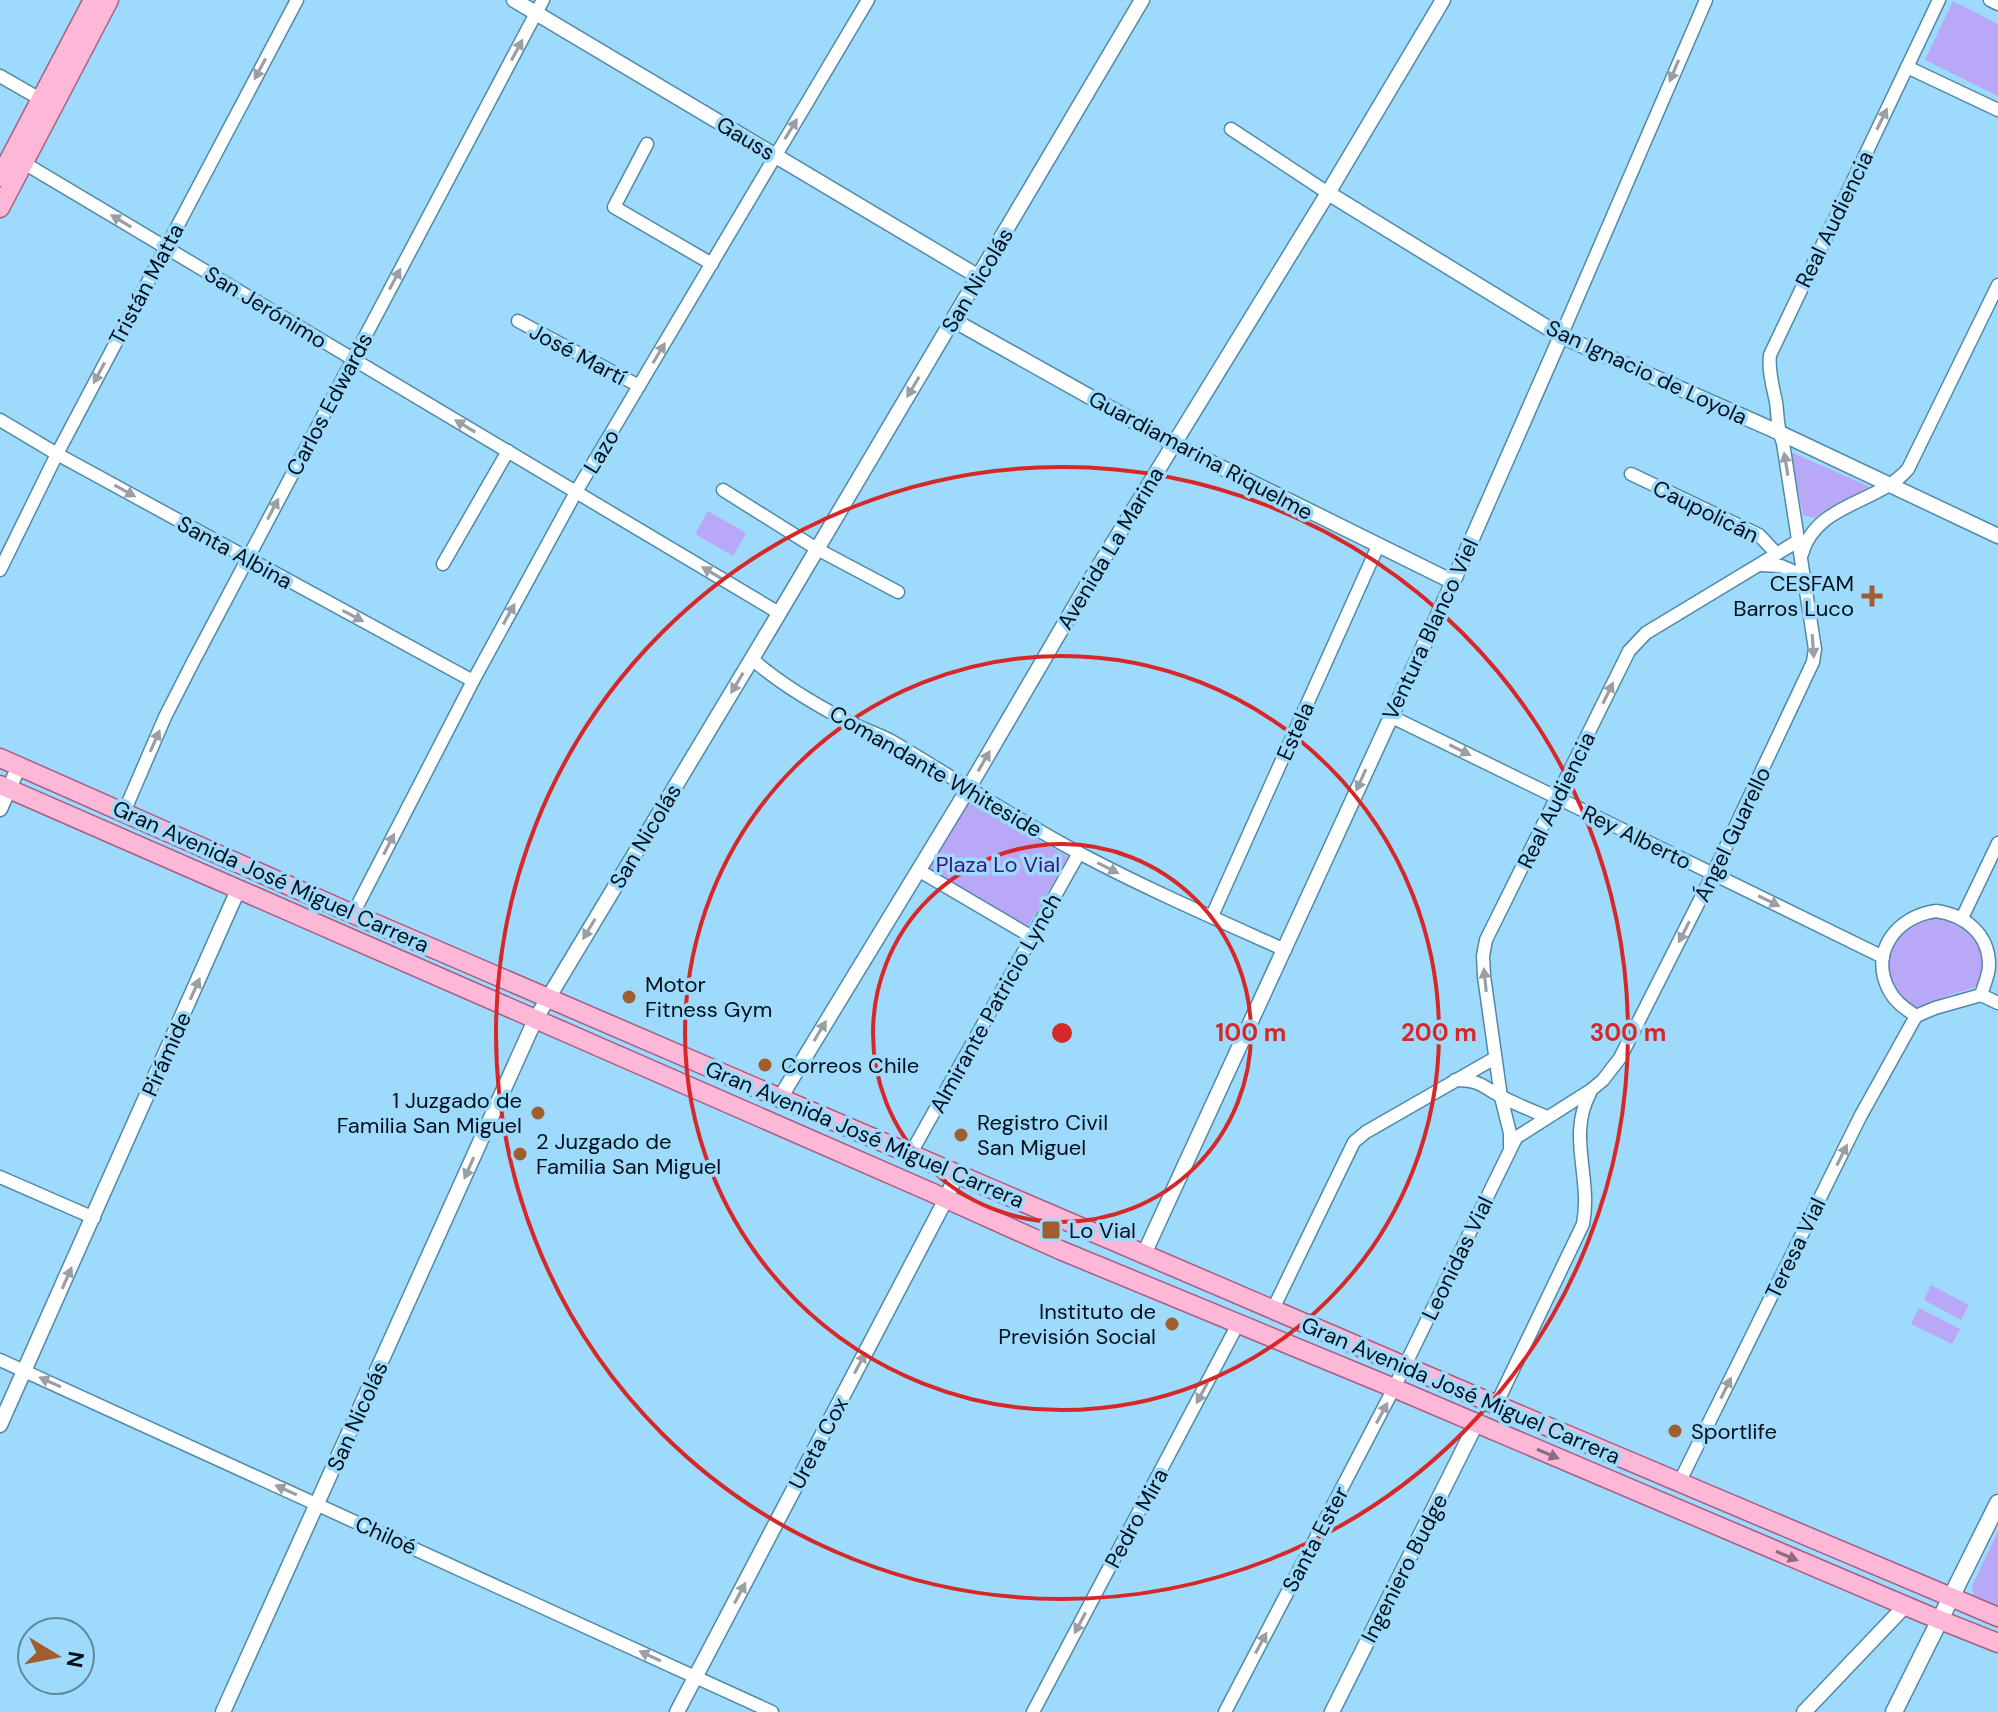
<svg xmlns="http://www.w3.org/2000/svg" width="1998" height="1712" viewBox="0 0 1998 1712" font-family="'DM Sans',sans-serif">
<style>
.green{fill:#b9a8f7}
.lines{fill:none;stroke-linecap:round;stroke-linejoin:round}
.minor-casing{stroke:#5089a8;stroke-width:15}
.tertiary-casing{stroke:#5089a8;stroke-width:17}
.secondary-casing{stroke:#5089a8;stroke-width:19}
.primary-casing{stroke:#a55e84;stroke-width:21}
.minor{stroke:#fff;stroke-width:12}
.tertiary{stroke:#fff;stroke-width:14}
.secondary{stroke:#fff;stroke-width:16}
.primary{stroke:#feb8d7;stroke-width:18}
.oneway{fill:#999fa4}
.oneway2{fill:#8c6c82}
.ring{fill:none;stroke:#d62828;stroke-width:4}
.poi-dot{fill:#a05d2d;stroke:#9edafb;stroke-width:3}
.labels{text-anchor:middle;stroke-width:7;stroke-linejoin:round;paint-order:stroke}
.street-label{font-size:22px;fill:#00101b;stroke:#9edafb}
.poi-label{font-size:22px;fill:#00101b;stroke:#9edafb;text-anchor:start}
.park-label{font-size:22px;fill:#3d137c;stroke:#9edafb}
.centre{fill:#d62828;stroke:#9edafb;stroke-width:4}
.ring-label{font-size:24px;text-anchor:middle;font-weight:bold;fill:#d62828;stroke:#9edafb;stroke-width:7;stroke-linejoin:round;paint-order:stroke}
</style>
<rect width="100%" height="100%" fill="#9edafb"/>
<g class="green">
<polygon points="1953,1 1998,24 1998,96 1925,60"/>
<polygon points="1791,452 1870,487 1815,518 1803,515"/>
<polygon points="708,511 746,533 733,556 695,534"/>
<polygon points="969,800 1068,857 1027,928 928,871"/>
<path d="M1941 915 1973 930 1987 962 1980 986 1949 995 1922 1009 1914 1010C1910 1007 1903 1003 1899 998 1882 979 1886 936 1910 924 1919 919 1932 918 1941 915Z"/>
<polygon points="1931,1285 1969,1305 1961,1320 1924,1300"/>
<polygon points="1919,1308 1960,1329 1952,1344 1911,1324"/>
<polygon points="1998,1531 1998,1606 1974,1596 1972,1586"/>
</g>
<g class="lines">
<defs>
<g id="minor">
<polyline points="1990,0 1998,4"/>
<polyline points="1907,67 1998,110"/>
<polyline points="0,76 47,103"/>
<polyline points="1231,129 1328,193"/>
<polyline points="647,144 614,207 712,264"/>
<polyline points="24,163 779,613"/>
<polyline points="518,321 639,386"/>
<polyline points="1561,336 1706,0"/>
<polyline points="0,420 57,454 473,681"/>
<polyline points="1631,474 1759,535 1777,554"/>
<polyline points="723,490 817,549 898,592"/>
<path d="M1802 554C1816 503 1878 504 1908 469L1998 285"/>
<polyline points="443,564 508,451"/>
<polyline points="1761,565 1781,566 1804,576"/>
<polyline points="0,570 57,454 297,0"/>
<path d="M752 659C779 683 811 702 843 719 859 728 877 733 893 742 956 779 1016 820 1081 854 1147 889 1216 919 1285 950"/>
<polyline points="1390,716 1883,957"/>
<polyline points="124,812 165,717 193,662 543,0"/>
<polyline points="918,870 1032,937"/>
<path d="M1936 911C1965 915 1989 934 1989 965 1989 975 1984 985 1981 995L1935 1008 1916 1016C1906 1009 1895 1002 1889 990 1869 952 1897 916 1936 911Z"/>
<polyline points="353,914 473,681 576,492 868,0"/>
<polyline points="1212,916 1378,546"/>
<polyline points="1962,918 1998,843"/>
<polyline points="1981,995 1998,1003"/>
<path d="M1455 1080C1483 1080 1483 1088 1504 1098 1518 1105 1533 1111 1547 1117"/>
<polyline points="1510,1146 1510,1133 1501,1097 1484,976 1483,956 1486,940 1629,651 1646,633 1798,541"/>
<polyline points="911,1153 1079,853"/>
<polyline points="0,1177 94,1218"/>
<polyline points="1273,1309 1354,1142 1366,1132 1495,1058"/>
<polyline points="0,1360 772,1712"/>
<path d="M1496 1405 1583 1224C1592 1177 1567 1136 1590 1093"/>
<polyline points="1679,1483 1860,1117 1916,1016"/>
<polyline points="1033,1712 1238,1324"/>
<path d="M1225 1712 1394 1388 1514 1142 1517 1137 1591 1090 1603 1080 1620 1058 1713 874 1813 662 1815 649 1783 443C1777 429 1778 416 1776 402 1773 387 1768 371 1770 355L1939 0"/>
</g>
<g id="tertiary">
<polyline points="514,0 979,277"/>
<polyline points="1328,193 1561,336 1778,432 1998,536"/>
<polyline points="953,320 1174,444 1453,582"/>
<polyline points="0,809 19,766"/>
<polyline points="780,1098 968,789 1083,592 1328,193 1443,0"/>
<polyline points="1144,1254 1453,582 1561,336"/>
<polyline points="0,1425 238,890"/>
<polyline points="223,1712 535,1020 771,627 1142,0"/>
<polyline points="677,1712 946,1199 957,1173"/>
<polyline points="1332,1712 1476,1424"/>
<polyline points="1804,1712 1905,1606"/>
</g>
<polyline id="secondary" points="1894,1712 1998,1503"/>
<g id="primary">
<polyline points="0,177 93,0"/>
<polyline points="0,208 109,0"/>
<polyline points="0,758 353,914 780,1098 1421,1373 1998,1617"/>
<polyline points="0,785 933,1193 1060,1250 1394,1388 1925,1614 1998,1643"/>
</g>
</defs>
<use href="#minor" class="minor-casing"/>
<use href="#tertiary" class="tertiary-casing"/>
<use href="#secondary" class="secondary-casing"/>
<use href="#primary" class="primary-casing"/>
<use href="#minor" class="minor"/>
<use href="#tertiary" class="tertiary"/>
<use href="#secondary" class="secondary"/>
<use href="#primary" class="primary"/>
</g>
<defs><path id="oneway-solid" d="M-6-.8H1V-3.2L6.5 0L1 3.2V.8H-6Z" transform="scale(2)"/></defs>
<g class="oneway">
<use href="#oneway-solid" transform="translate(517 50) rotate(-62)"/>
<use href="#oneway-solid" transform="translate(260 69) rotate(118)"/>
<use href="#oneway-solid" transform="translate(1674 71) rotate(113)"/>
<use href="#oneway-solid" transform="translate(1882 119) rotate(-64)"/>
<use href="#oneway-solid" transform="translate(791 129) rotate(-59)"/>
<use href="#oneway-solid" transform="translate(121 221) rotate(-149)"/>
<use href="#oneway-solid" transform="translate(395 279) rotate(-62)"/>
<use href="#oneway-solid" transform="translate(659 353) rotate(-59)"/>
<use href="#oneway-solid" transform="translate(99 373) rotate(118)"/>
<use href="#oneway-solid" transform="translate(913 387) rotate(121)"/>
<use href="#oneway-solid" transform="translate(465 426) rotate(-149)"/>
<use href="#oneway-solid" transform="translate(1786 464) rotate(-99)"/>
<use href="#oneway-solid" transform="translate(125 491) rotate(29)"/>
<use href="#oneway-solid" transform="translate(273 509) rotate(-62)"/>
<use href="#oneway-solid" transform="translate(712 573) rotate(-149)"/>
<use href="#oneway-solid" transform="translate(509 614) rotate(-61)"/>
<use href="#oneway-solid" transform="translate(353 616) rotate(28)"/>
<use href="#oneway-solid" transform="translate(1813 646) rotate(86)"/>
<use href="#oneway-solid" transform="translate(737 683) rotate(121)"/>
<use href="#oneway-solid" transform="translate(1608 693) rotate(-64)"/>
<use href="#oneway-solid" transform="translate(155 741) rotate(-66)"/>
<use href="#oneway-solid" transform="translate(1460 750) rotate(26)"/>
<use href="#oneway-solid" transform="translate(984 761) rotate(-60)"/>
<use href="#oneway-solid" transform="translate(1361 780) rotate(114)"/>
<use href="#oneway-solid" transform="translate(389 844) rotate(-63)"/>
<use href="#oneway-solid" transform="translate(1108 868) rotate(27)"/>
<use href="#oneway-solid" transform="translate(1769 901) rotate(26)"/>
<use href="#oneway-solid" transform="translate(589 929) rotate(121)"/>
<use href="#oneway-solid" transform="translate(1684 932) rotate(117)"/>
<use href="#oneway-solid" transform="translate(1485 980) rotate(-96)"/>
<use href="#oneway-solid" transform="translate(195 989) rotate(-66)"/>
<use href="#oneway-solid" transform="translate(820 1031) rotate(-59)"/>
<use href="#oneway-solid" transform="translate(1842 1155) rotate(-64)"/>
<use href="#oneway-solid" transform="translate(469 1168) rotate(114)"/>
<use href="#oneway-solid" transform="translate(67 1278) rotate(-66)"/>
<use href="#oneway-solid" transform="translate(860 1363) rotate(-62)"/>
<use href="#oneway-solid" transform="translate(50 1382) rotate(-156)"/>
<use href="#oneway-solid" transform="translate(1726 1388) rotate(-64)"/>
<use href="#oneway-solid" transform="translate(1202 1393) rotate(118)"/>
<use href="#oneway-solid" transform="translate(1382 1413) rotate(-62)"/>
<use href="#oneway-solid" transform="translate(286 1490) rotate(-156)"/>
<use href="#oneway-solid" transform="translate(740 1593) rotate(-62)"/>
<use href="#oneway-solid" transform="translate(1080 1623) rotate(118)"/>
<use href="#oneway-solid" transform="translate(1261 1643) rotate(-62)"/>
<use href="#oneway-solid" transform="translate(650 1656) rotate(-155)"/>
</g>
<g class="oneway2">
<use href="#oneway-solid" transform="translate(1548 1454) rotate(23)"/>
<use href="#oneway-solid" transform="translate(1787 1556) rotate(23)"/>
</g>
<g class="ring">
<circle cx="1062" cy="1033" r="189"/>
<circle cx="1062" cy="1033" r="377"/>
<circle cx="1062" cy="1033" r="566"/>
</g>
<g class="poi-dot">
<path d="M1868 584h8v8h8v8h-8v8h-8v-8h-8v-8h8z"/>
<circle cx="629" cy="997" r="8"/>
<circle cx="765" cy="1065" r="8"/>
<circle cx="538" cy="1113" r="8"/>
<circle cx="961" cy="1135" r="8"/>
<circle cx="520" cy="1154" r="8"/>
<rect x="1041" y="1220" width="20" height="20" rx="4"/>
<circle cx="1172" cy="1324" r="8"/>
<circle cx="1675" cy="1431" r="8"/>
</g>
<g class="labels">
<g class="street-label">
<text transform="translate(746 138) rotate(31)" y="8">Gauss</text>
<text transform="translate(1834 219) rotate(-64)" y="8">Real Audiencia</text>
<text transform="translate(977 280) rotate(-59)" y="8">San Nicolás</text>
<text transform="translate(146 284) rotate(-62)" y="8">Tristán Matta</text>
<text transform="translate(266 307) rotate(31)" y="8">San Jerónimo</text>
<text transform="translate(578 354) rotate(28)" y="8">José Martí</text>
<text transform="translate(1647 372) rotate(25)" y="8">San Ignacio de Loyola</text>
<text transform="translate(329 404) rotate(-62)" y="8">Carlos Edwards</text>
<text transform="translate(601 451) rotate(-59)" y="8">Lazo</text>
<text transform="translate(1201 455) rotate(28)" y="8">Guardiamarina Riquelme</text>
<text transform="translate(1706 511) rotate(26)" y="8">Caupolicán</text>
<text transform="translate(1110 548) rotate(-59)" y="8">Avenida La Marina</text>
<text transform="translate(235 552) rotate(29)" y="8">Santa Albina</text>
<text transform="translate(1430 629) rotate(-65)" y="8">Ventura Blanco Viel</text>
<text transform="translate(1295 731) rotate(-66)" y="8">Estela</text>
<text transform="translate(936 771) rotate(30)" y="8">Comandante Whiteside</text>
<text transform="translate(1556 800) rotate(-64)" y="8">Real Audiencia</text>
<text transform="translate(1732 834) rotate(-64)" y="8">Ángel Guarello</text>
<text transform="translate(645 836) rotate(-59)" y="8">San Nicolás</text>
<text transform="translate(1637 837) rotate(26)" y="8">Rey Alberto</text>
<text transform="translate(271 876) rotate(24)" y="8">Gran Avenida José Miguel Carrera</text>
<text transform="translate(995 1003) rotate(-61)" y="8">Almirante Patricio Lynch</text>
<text transform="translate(166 1054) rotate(-66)" y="8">Pirámide</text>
<text transform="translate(865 1134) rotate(23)" y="8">Gran Avenida José Miguel Carrera</text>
<text transform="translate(1795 1248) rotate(-64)" y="8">Teresa Vial</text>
<text transform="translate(1457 1258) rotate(-64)" y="8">Leonidas Vial</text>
<text transform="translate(1461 1390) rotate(23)" y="8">Gran Avenida José Miguel Carrera</text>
<text transform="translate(357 1416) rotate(-66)" y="8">San Nicolás</text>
<text transform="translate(818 1443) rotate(-62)" y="8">Ureta Cox</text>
<text transform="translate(1136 1518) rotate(-62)" y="8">Pedro Mira</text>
<text transform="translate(386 1535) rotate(24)" y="8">Chiloé</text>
<text transform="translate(1315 1539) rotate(-62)" y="8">Santa Ester</text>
<text transform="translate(1404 1568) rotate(-63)" y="8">Ingeniero Budge</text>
</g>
<g class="poi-label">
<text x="1854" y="591" text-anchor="end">CESFAM<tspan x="1854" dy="25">Barros Luco</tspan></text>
<text x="645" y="992">Motor<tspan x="645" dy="25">Fitness Gym</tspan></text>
<text x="781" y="1073">Correos Chile</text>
<text x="522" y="1108" text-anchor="end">1 Juzgado de<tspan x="522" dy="25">Familia San Miguel</tspan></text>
<text x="977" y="1130">Registro Civil<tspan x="977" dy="25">San Miguel</tspan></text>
<text x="536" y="1149">2 Juzgado de<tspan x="536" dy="25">Familia San Miguel</tspan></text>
<text x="1069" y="1238">Lo Vial</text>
<text x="1156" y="1319" text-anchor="end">Instituto de<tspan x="1156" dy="25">Previsión Social</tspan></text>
<text x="1691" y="1439">Sportlife</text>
</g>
<g class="park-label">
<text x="998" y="872">Plaza Lo Vial</text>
</g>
</g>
<circle cx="1062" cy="1033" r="12" class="centre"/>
<g class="ring-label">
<text x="1251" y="1041">100 m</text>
<text x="1439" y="1041">200 m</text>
<text x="1628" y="1041">300 m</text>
</g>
<g transform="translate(56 1656) rotate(100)"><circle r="38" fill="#9edafb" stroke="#5f89a1" stroke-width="2"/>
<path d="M0-6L14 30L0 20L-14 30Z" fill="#a05d2d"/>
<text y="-12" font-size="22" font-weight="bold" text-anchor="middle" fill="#00101b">N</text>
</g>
</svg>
